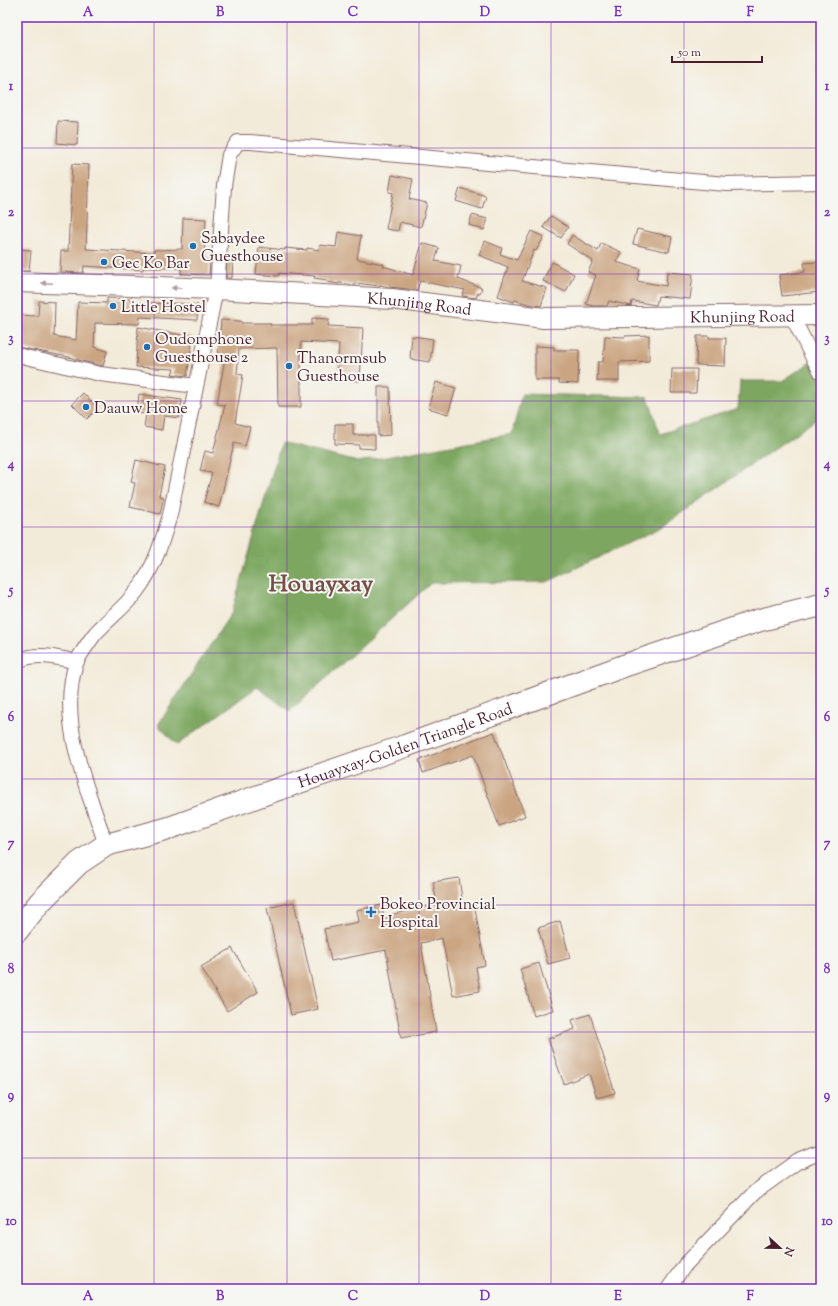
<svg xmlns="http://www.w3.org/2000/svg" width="838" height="1306" viewBox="0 0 838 1306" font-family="'Sorts Mill Goudy',serif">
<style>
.forest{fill:#7da760;stroke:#646346}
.building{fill:#cba582}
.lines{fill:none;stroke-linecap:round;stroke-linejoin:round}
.street-casing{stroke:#856668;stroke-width:16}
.secondary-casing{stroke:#856668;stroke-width:22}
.primary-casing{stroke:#856668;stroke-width:24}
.street{stroke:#fff;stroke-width:14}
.secondary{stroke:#fff;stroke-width:20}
.primary{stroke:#fff;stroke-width:22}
.oneway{fill:#ae9aa0}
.grid{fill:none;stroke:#7b2cbf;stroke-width:1;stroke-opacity:0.55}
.poi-dot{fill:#1f6fb2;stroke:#f6f6f2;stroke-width:1.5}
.labels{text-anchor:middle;stroke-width:4;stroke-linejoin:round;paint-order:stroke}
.poi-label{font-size:16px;fill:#4a1f2b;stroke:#f6f6f2;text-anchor:start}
.street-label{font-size:16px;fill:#4a1f2b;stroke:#f6f6f2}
.town-label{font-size:24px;font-weight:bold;fill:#774e49;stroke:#f6f6f2}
.neatline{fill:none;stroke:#7b2cbf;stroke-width:1.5}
.grid-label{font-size:13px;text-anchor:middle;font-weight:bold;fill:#7b2cbf}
</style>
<rect width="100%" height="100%" fill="#f6f6f2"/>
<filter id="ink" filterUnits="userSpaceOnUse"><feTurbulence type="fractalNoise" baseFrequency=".025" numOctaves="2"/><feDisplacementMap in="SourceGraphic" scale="8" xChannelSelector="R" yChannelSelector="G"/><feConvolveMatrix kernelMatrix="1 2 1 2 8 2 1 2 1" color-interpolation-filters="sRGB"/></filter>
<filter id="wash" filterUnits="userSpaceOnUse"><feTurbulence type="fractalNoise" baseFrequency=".012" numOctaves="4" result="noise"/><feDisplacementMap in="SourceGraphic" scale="16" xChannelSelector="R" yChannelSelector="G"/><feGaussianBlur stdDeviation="0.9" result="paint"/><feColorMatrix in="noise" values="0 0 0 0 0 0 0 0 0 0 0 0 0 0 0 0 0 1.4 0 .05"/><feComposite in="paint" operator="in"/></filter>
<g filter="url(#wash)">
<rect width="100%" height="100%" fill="#f3ebd9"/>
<polygon class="forest" points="814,360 821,372 821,416 662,527 547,582 431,583 290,711 257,687 177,745 158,725 232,612 281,443 358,462 512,434 522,394 648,397 660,434 738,409 740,381 782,381"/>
<g id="blocks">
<g class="building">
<polygon points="58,121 78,122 77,145 57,143"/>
<polygon points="72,164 89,165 86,249 154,253 154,250 182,249 183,218 206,219 204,260 210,260 209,275 181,274 181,268 143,268 143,270 84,266 83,273 60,272 61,251 68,251"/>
<polygon points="392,175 413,179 409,199 427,203 421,227 400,222 398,231 386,229 393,193 389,192"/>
<polygon points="460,188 486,196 482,209 456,201"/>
<polygon points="472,215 488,219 484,230 469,225"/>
<polygon points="551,216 568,227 561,238 543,227"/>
<polygon points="637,229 672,237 669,252 633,244"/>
<polygon points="531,231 544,237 536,251 534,250 522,281 547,288 541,306 528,304 515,300 514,302 498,296 508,267 479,255 485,241 502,248 500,254 517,260"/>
<polygon points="338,232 361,236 357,259 384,264 383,266 413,275 422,243 439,248 435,261 461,266 458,279 482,288 480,293 478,293 476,298 462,296 465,290 420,281 417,290 389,287 380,285 380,286 355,283 355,285 339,283 339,284 327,282 327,280 314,278 315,276 279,273 279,276 256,274 259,247 285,250 285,248 307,250 307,248 319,250 320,245 336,247"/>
<polygon points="572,235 598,251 601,243 621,252 616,262 640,269 637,281 666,286 667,272 693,274 690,299 658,296 656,305 632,301 631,306 609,301 607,306 593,306 586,304 596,275 588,272 593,261 567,244"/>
<polygon points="17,249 31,250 29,271 17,271"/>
<polygon points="227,261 233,261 232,278 226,278"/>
<polygon points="552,262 574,274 566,292 543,281"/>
<polygon points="818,262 820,292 782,296 779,275 805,272 804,263"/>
<polygon points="107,298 130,299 130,302 198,305 197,320 140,317 139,324 95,323 94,347 107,351 103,366 74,359 74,358 17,347 17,315 38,316 39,301 55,302 54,336 76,340 78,302 107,303"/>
<polygon points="312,318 329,319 328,326 363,328 360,381 337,380 339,344 301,342 301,407 278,407 277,348 239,349 237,374 243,375 235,423 250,427 245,446 234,443 219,507 204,502 212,473 200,471 205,451 213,453 225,405 217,404 225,358 218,357 221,320 241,321 241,323 270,323 270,325 312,325"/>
<polygon points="138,327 193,337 187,376 172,374 174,369 136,367"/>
<polygon points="649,335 649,361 619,362 619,381 597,381 598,362 603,362 605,336 625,337 625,336"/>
<polygon points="412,336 433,339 430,362 410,359"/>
<polygon points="697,336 709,336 709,338 726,338 725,366 696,365"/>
<polygon points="535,346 554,347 554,350 579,350 578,384 559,383 559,380 535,380"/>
<polygon points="672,369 697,369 696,393 671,393"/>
<polygon points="436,382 456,388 448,414 428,408"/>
<polygon points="378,387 390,387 391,435 378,436"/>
<polygon points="83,393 98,408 87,419 72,404"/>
<polygon points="139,394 182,400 179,418 164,416 162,430 144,427 146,414 137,413"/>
<polygon points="335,424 353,424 353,435 375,435 375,449 359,448 359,445 335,444"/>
<polygon points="136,460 165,467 159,496 164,497 160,514 130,507 135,483 131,482"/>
<polygon points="494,732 525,816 499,826 473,755 423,773 419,760"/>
<polygon points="459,878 463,905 474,903 485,965 476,967 480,991 453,996 442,938 421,943 436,1032 401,1038 386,950 331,961 324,929 359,922 357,910 381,905 384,916 437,905 433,882"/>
<polygon points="294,902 318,1009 291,1015 267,908"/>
<polygon points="560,921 570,958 548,964 538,928"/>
<polygon points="232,948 258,992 227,1011 201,967"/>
<polygon points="539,963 553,1010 534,1016 520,969"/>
<polygon points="590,1014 615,1093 597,1098 589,1074 564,1084 548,1039 575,1029 572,1020"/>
</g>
</g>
</g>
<g filter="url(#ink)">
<use href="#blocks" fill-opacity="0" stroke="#856668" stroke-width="1"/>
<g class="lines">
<defs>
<g id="street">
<polyline points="217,289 224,186 229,155 238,142 250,142 726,184 821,182"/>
<polyline points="792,316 814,360 821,372"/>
<polyline points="17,355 100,374 196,386"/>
<path d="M17 661C37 652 56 657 77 662"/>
<path d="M106 845C88 789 57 723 76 663 79 656 89 642 94 635 107 620 124 608 136 592 154 569 162 542 170 515L216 289"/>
<polyline points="668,1289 685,1265 755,1192 797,1162 821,1152"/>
</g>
<g id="secondary">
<path id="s1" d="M17 282 216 289 392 299 544 318 821 315"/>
</g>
<g id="primary">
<path id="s2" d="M17 931 40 902 79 863 106 845 169 828 270 792 405 746 629 664 760 620 821 605"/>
</g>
</defs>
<use href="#street" class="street-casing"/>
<use href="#secondary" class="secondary-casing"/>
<use href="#primary" class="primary-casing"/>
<use href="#street" class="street"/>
<use href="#secondary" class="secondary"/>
<use href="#primary" class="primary"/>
</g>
<defs><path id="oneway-solid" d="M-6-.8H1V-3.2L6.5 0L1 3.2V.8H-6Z"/></defs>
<g class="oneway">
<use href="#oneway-solid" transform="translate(47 283) rotate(-178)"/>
<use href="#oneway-solid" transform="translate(177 288) rotate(-178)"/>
</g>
</g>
<path class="grid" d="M154 17V1289M287 17V1289M419 17V1289M551 17V1289M684 17V1289M17 148H821M17 274H821M17 401H821M17 527H821M17 653H821M17 779H821M17 905H821M17 1032H821M17 1158H821"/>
<g class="poi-dot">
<circle cx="193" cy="246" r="4"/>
<circle cx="104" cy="262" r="4"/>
<circle cx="113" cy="306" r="4"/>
<circle cx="147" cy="347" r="4"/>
<circle cx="289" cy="366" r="4"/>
<circle cx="86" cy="407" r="4"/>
<path d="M369 906h4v4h4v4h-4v4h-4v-4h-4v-4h4z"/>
</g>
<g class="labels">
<g class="poi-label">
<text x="201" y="243">Sabaydee<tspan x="201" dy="18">Guesthouse</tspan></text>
<text x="112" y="268">Gec Ko Bar</text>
<text x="121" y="312">Little Hostel</text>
<text x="155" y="344">Oudomphone<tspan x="155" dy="18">Guesthouse 2</tspan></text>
<text x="297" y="363">Thanormsub<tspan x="297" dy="18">Guesthouse</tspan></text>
<text x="94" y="413">Daauw Home</text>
<text x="380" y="909">Bokeo Provincial<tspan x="380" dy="18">Hospital</tspan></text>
</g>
<g class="street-label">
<text dy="6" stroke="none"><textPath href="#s1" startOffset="403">Khunjing Road</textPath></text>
<text dy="6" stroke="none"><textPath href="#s1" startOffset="727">Khunjing Road</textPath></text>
<text dy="6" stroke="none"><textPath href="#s2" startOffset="440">Houayxay-Golden Triangle Road</textPath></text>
</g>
<g class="town-label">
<text x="321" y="591">Houayxay</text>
</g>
</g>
<rect width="838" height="1306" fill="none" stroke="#f6f6f2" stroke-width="44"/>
<g transform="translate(780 1248) rotate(112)" stroke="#f6f6f2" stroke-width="3" paint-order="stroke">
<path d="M0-3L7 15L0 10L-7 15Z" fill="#4a1f2b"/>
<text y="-6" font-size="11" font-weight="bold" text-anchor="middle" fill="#4a1f2b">N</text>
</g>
<path d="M672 56v6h90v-6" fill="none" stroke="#4a1f2b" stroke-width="2"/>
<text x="678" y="56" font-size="12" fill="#4a1f2b" stroke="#f6f6f2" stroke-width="3" paint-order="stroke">50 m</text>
<rect x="22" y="22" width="794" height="1262" class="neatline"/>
<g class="grid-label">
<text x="88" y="16">A</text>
<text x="220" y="16">B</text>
<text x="353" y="16">C</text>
<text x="485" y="16">D</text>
<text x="618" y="16">E</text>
<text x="750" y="16">F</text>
<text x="11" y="90">1</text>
<text x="827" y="90">1</text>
<text x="11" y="216">2</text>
<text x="827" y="216">2</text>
<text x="11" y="342">3</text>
<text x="827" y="342">3</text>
<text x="11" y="468">4</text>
<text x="827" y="468">4</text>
<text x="11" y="594">5</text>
<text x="827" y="594">5</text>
<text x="11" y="721">6</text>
<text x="827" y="721">6</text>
<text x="11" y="847">7</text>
<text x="827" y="847">7</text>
<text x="11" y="973">8</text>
<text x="827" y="973">8</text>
<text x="11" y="1099">9</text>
<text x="827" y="1099">9</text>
<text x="11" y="1225">10</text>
<text x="827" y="1225">10</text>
<text x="88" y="1300">A</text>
<text x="220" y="1300">B</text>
<text x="353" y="1300">C</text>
<text x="485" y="1300">D</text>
<text x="618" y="1300">E</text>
<text x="750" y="1300">F</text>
</g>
</svg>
